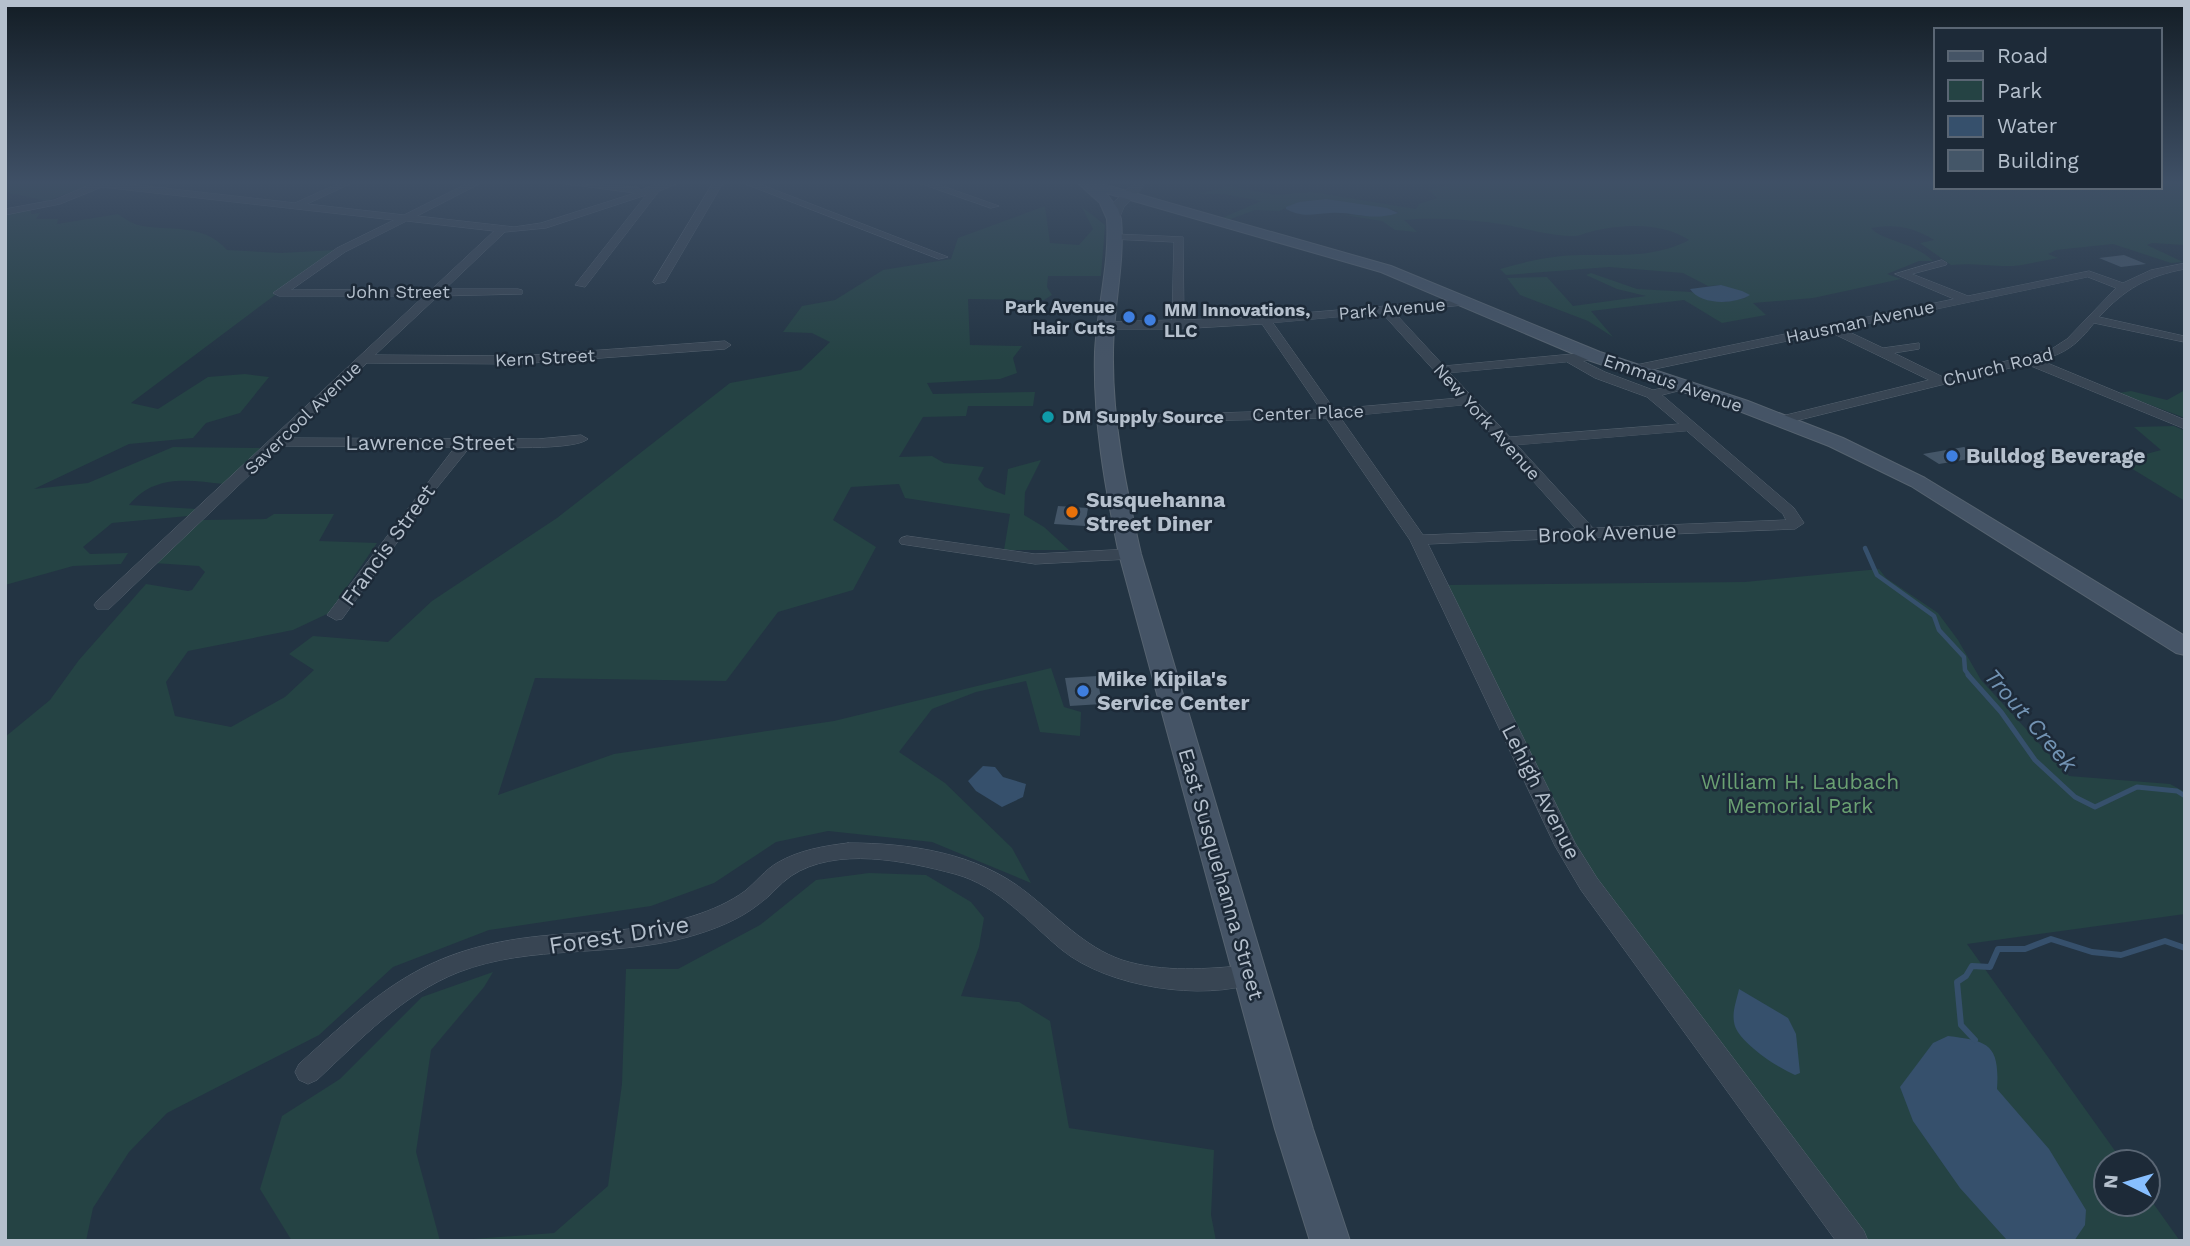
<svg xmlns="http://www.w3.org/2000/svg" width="2190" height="1246" viewBox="0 0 2190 1246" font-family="'Work Sans',sans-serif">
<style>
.green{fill:#254344}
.water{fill:#36506c}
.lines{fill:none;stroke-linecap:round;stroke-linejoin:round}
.stream-far2{stroke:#36506c;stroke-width:4.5}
.stream-far1{stroke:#36506c;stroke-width:5}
.stream{stroke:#36506c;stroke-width:6}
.building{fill:#445668}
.minor-casing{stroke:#566370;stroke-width:1}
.tertiary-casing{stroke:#566370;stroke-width:1}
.secondary-casing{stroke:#566370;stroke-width:2}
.minor{fill:#384553;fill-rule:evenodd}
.tertiary{fill:#384553;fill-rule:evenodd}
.secondary{fill:#455466;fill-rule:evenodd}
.shop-dot{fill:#3f7fe0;stroke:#1d2a38;stroke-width:2.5}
.culture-dot{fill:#0f9aa8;stroke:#1d2a38;stroke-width:2.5}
.food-dot{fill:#e8710a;stroke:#1d2a38;stroke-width:2.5}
.labels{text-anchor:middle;stroke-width:5;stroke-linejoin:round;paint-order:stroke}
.far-street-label{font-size:18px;fill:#b5c0cd;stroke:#1d2a38}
.far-poi-label{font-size:18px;font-weight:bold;fill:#b5c0cd;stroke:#1d2a38;text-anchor:start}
.street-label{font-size:21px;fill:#b5c0cd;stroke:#1d2a38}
.poi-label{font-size:21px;font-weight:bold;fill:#b5c0cd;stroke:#1d2a38;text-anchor:start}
.park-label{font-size:21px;fill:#6aa072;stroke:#1d2a38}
.water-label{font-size:23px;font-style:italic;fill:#7293b3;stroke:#1d2a38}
.near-street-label{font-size:24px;fill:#b5c0cd;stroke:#1d2a38}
</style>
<rect width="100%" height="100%" fill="#233443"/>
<g class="green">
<polygon points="5,183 94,183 47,201 5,192"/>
<path d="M1458 183H1936V187H2160V183H2185V245L2152 243 2147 245 2183 262 2171 263 2113 244 2056 250 2048 254 2058 258C2039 261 2021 267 2002 266 1984 265 1969 263 1951 265L1920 243 1934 240C1912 227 1896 224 1871 228 1882 241 1916 243 1933 261H1919L1887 274 1901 279 1813 298 1753 303 1766 315 1722 323 1684 300 1591 311 1613 337 1588 321 1520 295 1507 278 1547 277 1573 306 1646 296 1617 289 1586 275 1591 273 1637 289 1691 292 1724 302 1746 298 1721 285 1708 286 1683 273 1609 267 1506 275 1500 269C1528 261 1557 254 1587 255 1622 255 1657 257 1689 240 1661 222 1622 224 1590 232 1584 233 1580 236 1575 236 1555 236 1536 231 1516 227 1483 220 1437 217 1404 220L1417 232 1395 230 1382 221 1344 215 1385 216 1398 213 1397 211 1326 199 1299 202 1279 211 1255 210 1228 220 1222 218 1261 201 1224 194H1199L1228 186 1276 195 1312 192 1416 209 1419 204 1437 198 1428 190Z"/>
<polygon points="1045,206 1050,243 1079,245 1093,229 1082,207 1105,225 1101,276 1048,276 1047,287 1052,295 1044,300 968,299 970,345 1022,346 1013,358 1017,373 1000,379 927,383 933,394 1035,392 1033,406 968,406 966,416 923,417 899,457 932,456 944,463 984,467 978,479 985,487 1005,495 1008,469 1041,460 1025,492 1024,515 1044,527 1069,550 1004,550 1010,514 905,498 899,484 851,487 833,520 876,547 853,590 778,612 726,681 535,678 498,795 614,754 834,721 1051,668 1064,707 1081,712 1080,736 1040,732 1026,681 976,692 932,709 899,752 945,783 1012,848 1031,883 932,842 828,831 776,842 714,883 651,906 489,930 393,967 319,1035 167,1113 129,1152 93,1208 86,1241 5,1241 5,737 50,700 79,660 146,584 188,591 192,590 205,572 199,566 154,563 202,520 266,519 274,514 334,514 319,541 377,543 329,613 293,630 188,651 166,682 175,716 231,727 285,697 314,670 289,654 313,636 388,642 432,601 557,518 730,383 801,370 830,342 812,333 783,332 802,306 835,300 883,270 951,259 958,238"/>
<path d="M31 208V214L40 213 36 219H58L57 224 118 214C124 218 131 223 138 225 170 232 203 222 227 250L281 253 335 250 131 403 158 409 208 377 245 374 269 377 240 413 206 423 193 438 129 444 34 489 88 483 173 447 262 448 224 484C187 480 155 474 129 505L197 509 188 516 112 523 83 547 90 554 128 553 121 564 73 566 5 585V213Z"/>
<polygon points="2185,390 2185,418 2119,393 2131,391 2167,400"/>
<polygon points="2174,426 2185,431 2185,501 2121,462 2084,450 2132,458 2161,450 2134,427"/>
<polygon points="1879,569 1886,578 1938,613 1958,640 1981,680 2069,776 2170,784 2185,792 2185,914 1967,944 2123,1162 2106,1162 2106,1204 2148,1204 2148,1196 2180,1241 1863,1241 1568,838 1448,585 1745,582"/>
<polygon points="869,873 926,875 971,902 984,918 979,947 961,996 1019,1002 1050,1021 1069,1128 1214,1150 1211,1215 1216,1241 446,1241 554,1233 608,1186 622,1084 626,969 678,969 760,925 816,880"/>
<polygon points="493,972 484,987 431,1050 416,1152 440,1241 292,1241 260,1189 282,1116 340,1079 422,997"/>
</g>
<g class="water">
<path d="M1326 199 1387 208 1398 213C1370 222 1354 211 1330 213 1312 214 1303 218 1286 209V207L1299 202Z"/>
<path d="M1721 285 1742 291 1750 295C1734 305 1700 305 1690 289Z"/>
<polygon points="983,766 995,767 1003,777 1026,784 1023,797 1002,807 976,791 968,781"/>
<path d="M1739 989 1788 1018 1796 1034 1800 1073 1795 1075C1778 1068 1736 1041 1734 1022 1732 1011 1737 999 1739 989Z"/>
<path d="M1948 1036C1988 1041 2000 1044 1997 1089L2049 1149 2086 1210 2085 1225 2074 1241 2006 1239 1960 1188 1913 1121 1900 1087 1933 1043Z"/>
</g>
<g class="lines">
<polyline class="stream-far2" points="1865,548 1877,575 1934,616 1939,630 1964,657 1965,670 1970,677"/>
<polyline class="stream-far1" points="1968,675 2001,712 2035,760 2075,797 2095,807 2137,787 2177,791 2185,796"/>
<polyline class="stream" points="1975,1040 1961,1025 1957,982 1966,976 1972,966 1990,967 1998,949 2025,949 2051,939 2092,952 2121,955 2165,941 2185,948"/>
</g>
<g class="building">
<polygon points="2124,255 2146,264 2121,267 2099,258"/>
<polygon points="1964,447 1981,457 1939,464 1923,454"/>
<polygon points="1058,506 1088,508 1085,526 1054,524"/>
<polygon points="1097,676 1102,704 1070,706 1065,678"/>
</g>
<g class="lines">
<defs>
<g id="minor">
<path d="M94 183H120L295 203 339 183H352L307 204 404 215 468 183H481L417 216 514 227 541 223 635 193 559 183 637 187 641 190 658 183H679L659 191 585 287 575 285 646 195 546 228 505 232 445 289H518L522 290V294L438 296 375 355 518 356 725 341 731 345 725 349 518 364 367 363 289 438 538 439 581 435 588 439C574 451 493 447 470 447L432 494 342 619 336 620 327 615 330 611 455 447 280 446 109 609H97L94 605 97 601 424 296H279L273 293 337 248 394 220 102 187 60 204 5 215V209L54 200ZM407 221 494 231 432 289 291 290 345 252Z"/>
<polygon points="713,183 723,183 665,282 655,284 653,282"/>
<polygon points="743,183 757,183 948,257 939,259"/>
<polygon points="919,183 934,183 999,206 991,208"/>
<path d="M1115 234 1183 237 1184 320 1255 317 1469 299 1473 300V304L1394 312 1444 366 1594 352 1600 356 1598 359 1583 361 1605 372 1653 390 1686 383V389L1662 395 1794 508 1804 523 1795 529 1428 544 1575 843 1597 878 1864 1231 1868 1241H1836L1581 890 1555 846 1410 540 1326 418 1101 423 1099 420 1106 416 1321 410 1262 324 1178 329H1101L1099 326 1105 322 1172 320 1174 242 1111 239V235ZM1382 313 1459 398 1334 409 1273 323ZM1567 362 1595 378 1647 397 1679 424 1510 437 1450 373ZM1465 405 1576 529 1423 535 1340 417ZM1687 431 1783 514 1786 520 1593 528 1517 445Z"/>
<path d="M1942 260 1947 263 1946 265 1912 274 1968 296 2089 271 2123 283 2151 270 2185 263V269C2147 276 2125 289 2099 317L2184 336V342L2094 323C2078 344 2065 354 2040 360L2185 420V429L2026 364 1783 424 1778 423V417L1929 380 1830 332 1631 374 1625 370 1631 366 1954 299 1895 274ZM2088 277 2116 288 2067 339 2050 350 1943 377 1894 353 1919 349V343L1883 348 1843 329Z"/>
<polygon points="907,536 1035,554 1130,549 1138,554 1130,559 1035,564 901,544 899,541 901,538"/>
<path d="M848 843C910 843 977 853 1026 892 1057 916 1084 947 1122 960 1163 973 1208 969 1250 965L1258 968 1262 975 1258 982C1202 1002 1108 987 1062 950 1028 922 999 886 955 874 906 861 836 846 791 876 779 884 771 896 759 904 739 920 713 930 688 937 613 958 531 944 459 972 403 994 360 1040 317 1080L308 1084 299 1080 295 1072 299 1064C382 989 425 948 541 936 592 931 644 932 693 916 712 910 730 902 745 891 756 882 765 870 777 863 799 850 824 846 848 843Z"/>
</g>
<polygon id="tertiary" points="1134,183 1147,183 1124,207 1119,219 1109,219 1107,216 1113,203"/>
<path id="secondary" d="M1078 183H1099L1391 266 1600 352 1748 401 1843 438 1925 478 2185 636V655L2176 653 1911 486 1829 446 1734 409 1588 360 1381 272 1106 193 1118 209 1121 219C1125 263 1113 308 1113 353 1112 421 1126 488 1141 554L1313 1129 1350 1241H1310L1275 1129 1119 554C1105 487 1093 420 1095 352 1097 308 1110 263 1107 219L1100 203Z"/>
</defs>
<use href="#minor" class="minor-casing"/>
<use href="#tertiary" class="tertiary-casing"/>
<use href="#secondary" class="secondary-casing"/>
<use href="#minor" class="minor"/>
<use href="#tertiary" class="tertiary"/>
<use href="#secondary" class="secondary"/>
</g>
<linearGradient id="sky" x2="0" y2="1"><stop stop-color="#131d25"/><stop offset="0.51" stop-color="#3f5066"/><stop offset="1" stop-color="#3f5066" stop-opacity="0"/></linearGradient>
<rect width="2190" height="358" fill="url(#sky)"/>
<g class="shop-dot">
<circle cx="1129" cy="317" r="7"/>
<circle cx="1150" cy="320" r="7"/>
<circle cx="1952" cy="456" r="7"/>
<circle cx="1083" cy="691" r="7"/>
</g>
<circle class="culture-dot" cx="1048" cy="417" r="7"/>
<circle class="food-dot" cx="1072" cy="512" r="7"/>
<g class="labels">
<g class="far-street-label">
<text x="398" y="298">John Street</text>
<text transform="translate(1392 309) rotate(-5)" y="6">Park Avenue</text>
<text transform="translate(1860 322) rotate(-12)" y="6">Hausman Avenue</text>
<text transform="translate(545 358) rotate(-3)" y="6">Kern Street</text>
<text transform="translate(1998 367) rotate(-14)" y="6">Church Road</text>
<text transform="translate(1673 383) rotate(19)" y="6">Emmaus Avenue</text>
<text transform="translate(1308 413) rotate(-2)" y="6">Center Place</text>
<text transform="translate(303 418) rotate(-44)" y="6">Savercool Avenue</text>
<text transform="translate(1487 422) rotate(48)" y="6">New York Avenue</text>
</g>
<g class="far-poi-label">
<text x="1115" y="313" text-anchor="end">Park Avenue<tspan x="1115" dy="21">Hair Cuts</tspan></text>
<text x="1164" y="316">MM Innovations,<tspan x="1164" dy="21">LLC</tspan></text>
<text x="1062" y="423">DM Supply Source</text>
</g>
<g class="street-label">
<text x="430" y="450">Lawrence Street</text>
<text transform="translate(1607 533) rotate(-2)" y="7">Brook Avenue</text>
<text transform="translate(388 545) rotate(-54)" y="7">Francis Street</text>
<text transform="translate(1541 792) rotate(63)" y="7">Lehigh Avenue</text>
<text transform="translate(1221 874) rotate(74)" y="7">East Susquehanna Street</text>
</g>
<g class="poi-label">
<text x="1966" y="463">Bulldog Beverage</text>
<text x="1086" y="507">Susquehanna<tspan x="1086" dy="24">Street Diner</tspan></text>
<text x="1097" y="686">Mike Kipila's<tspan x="1097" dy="24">Service Center</tspan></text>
</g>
<g class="park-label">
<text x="1800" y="789">William H. Laubach<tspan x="1800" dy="24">Memorial Park</tspan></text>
</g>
<g class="water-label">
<text transform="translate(2031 720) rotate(49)" y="8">Trout Creek</text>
</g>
<g class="near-street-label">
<text transform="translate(619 935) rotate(-9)" y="8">Forest Drive</text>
</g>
</g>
<rect width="2190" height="1246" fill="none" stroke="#b5c0cd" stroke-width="14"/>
<rect x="1934" y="28" width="228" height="161" fill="#1d2a38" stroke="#5a6674" stroke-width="2"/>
<rect x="1948" y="51" width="35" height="10" fill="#455466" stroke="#5a6674" stroke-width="2"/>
<text x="1997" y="63" font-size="21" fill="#b5c0cd">Road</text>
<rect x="1948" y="80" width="35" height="21" fill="#254344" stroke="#5a6674" stroke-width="2"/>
<text x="1997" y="98" font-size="21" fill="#b5c0cd">Park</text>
<rect x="1948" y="116" width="35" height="21" fill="#36506c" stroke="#5a6674" stroke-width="2"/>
<text x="1997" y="133" font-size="21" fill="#b5c0cd">Water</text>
<rect x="1948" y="150" width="35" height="21" fill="#445668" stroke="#5a6674" stroke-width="2"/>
<text x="1997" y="168" font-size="21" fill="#b5c0cd">Building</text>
<g transform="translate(2127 1183) rotate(275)"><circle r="33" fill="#1d2a38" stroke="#5a6674" stroke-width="2"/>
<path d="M0-5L12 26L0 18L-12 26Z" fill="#87bfff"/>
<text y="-10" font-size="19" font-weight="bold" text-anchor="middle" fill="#b5c0cd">N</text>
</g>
</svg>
